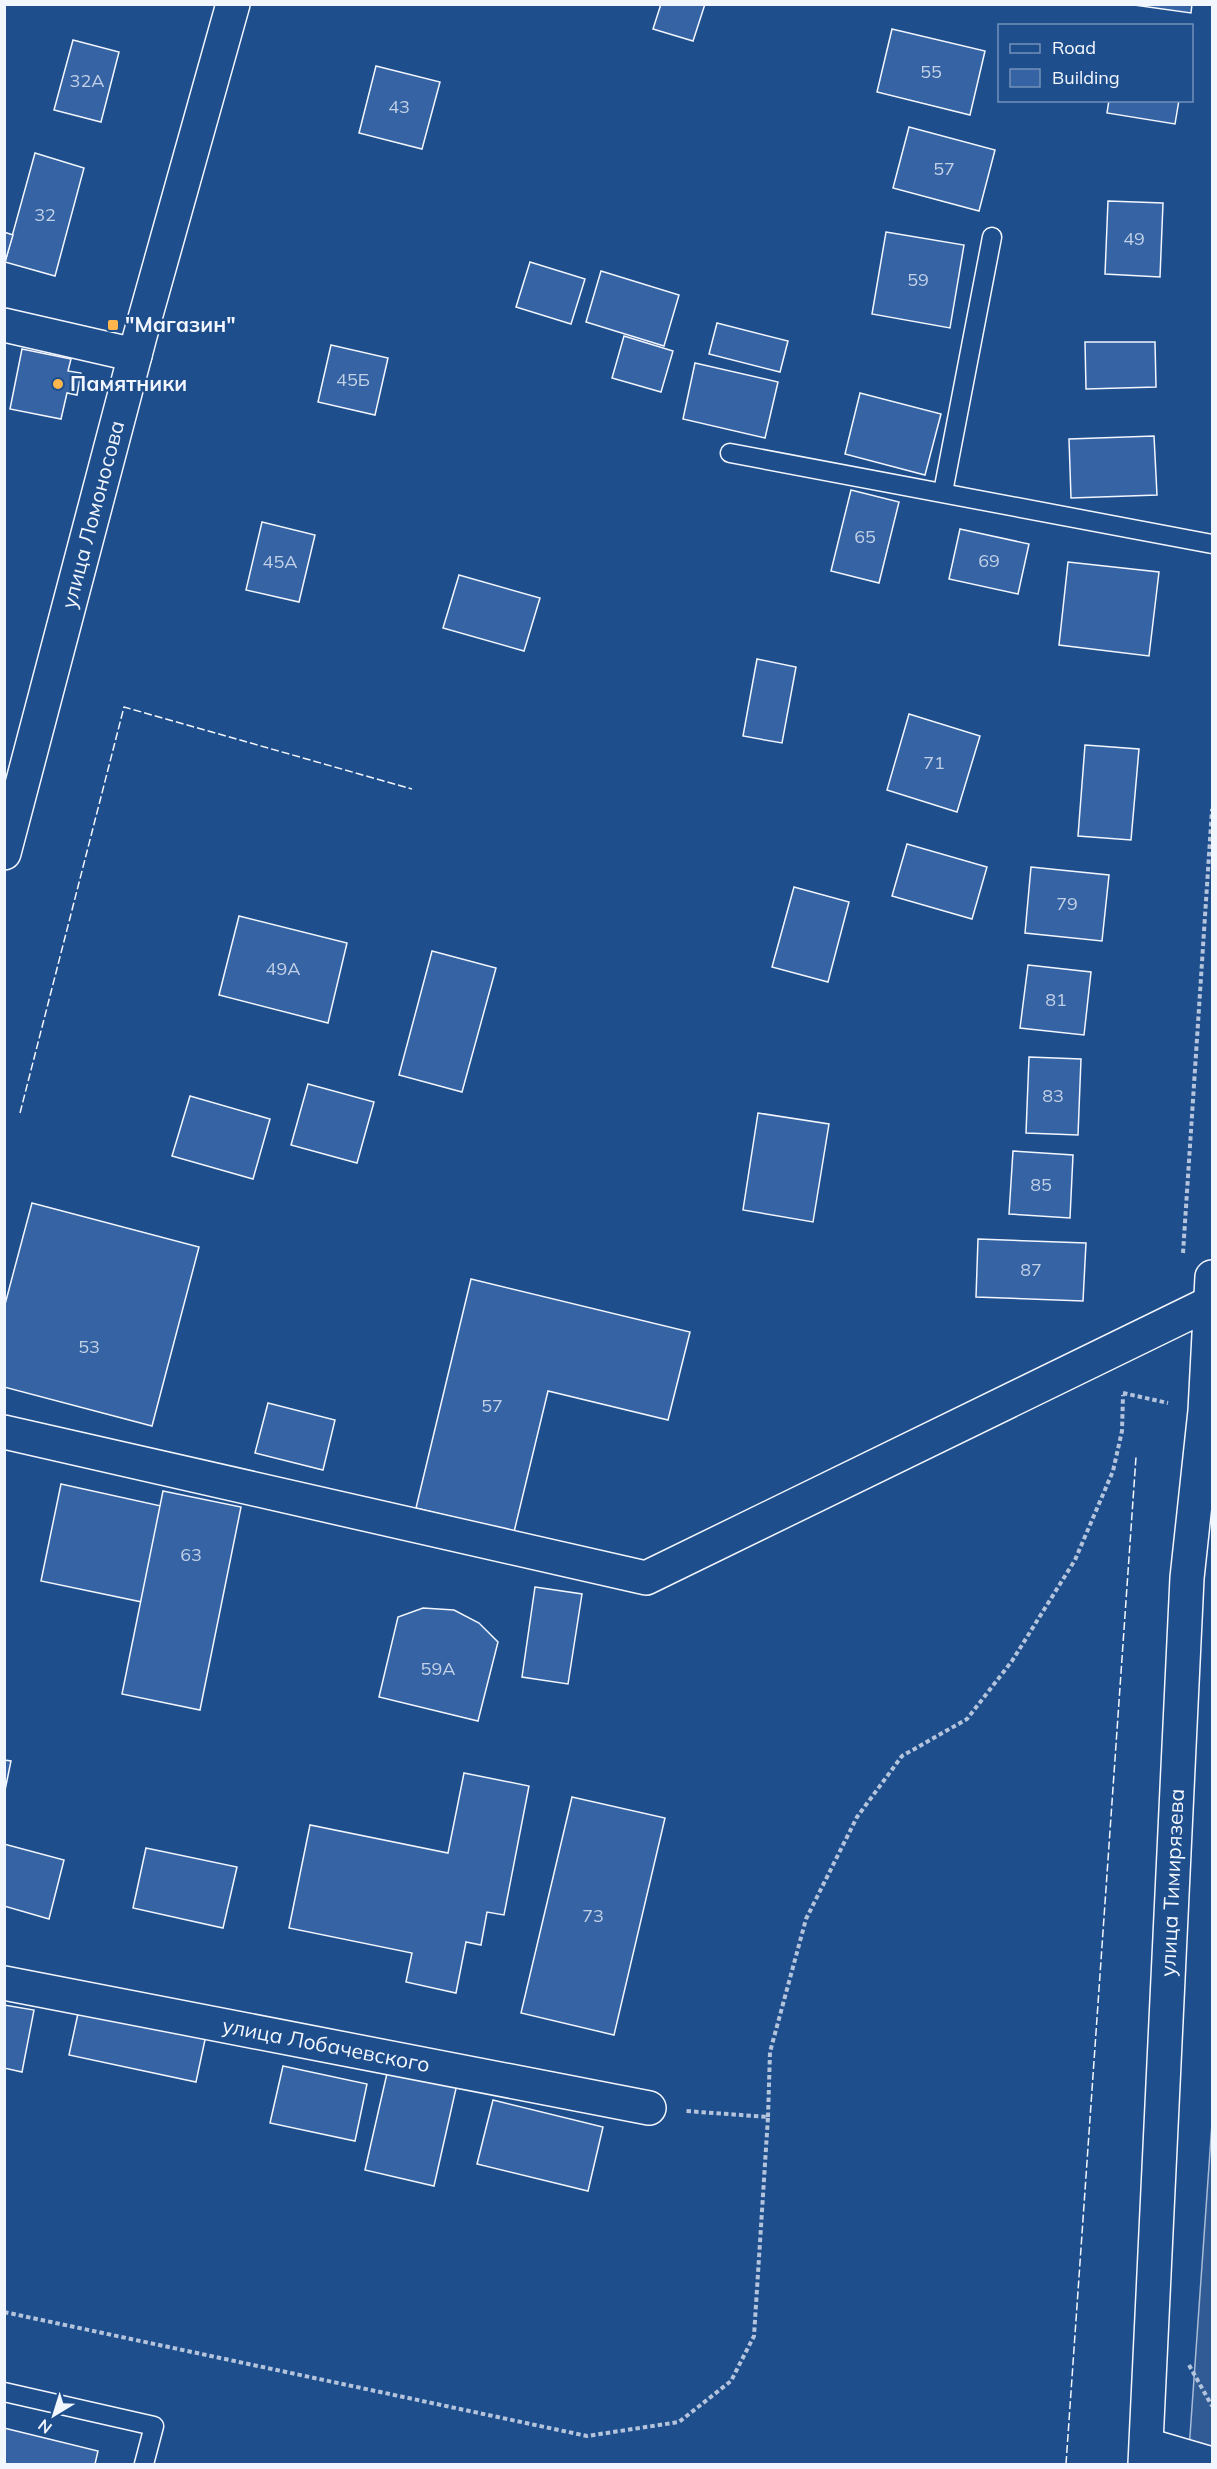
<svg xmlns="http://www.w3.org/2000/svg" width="1217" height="2469" viewBox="0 0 1217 2469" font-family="Mulish,sans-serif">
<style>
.built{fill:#305b95;stroke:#a8bbd7;stroke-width:1.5}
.building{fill:#3563a3;stroke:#f2f6ff;stroke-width:1.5}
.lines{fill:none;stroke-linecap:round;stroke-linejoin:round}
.lane-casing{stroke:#f2f6ff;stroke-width:21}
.street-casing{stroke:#f2f6ff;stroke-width:36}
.secondary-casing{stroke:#f2f6ff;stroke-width:36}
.path{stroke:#b3c4dc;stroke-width:4;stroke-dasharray:4.5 3;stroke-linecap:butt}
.lane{stroke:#1f4e8c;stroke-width:18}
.street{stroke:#1f4e8c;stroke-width:33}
.secondary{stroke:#1f4e8c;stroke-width:33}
.fence{stroke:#f2f6ff;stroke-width:1.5;stroke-dasharray:8 3;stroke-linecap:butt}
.poi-dot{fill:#ffb74d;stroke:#1f4e8c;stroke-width:2}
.labels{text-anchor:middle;stroke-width:4.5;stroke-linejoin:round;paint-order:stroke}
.number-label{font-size:18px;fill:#c3d1e8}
.poi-label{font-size:21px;font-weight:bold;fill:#f2f6ff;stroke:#1f4e8c;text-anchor:start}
.street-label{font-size:21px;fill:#f2f6ff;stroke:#1f4e8c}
</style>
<rect width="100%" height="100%" fill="#1f4e8c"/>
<polygon class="built" points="1212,2123 1212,2464 1188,2464"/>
<g class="building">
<polygon points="661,4 705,4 693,41 653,29"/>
<polygon points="1127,4 1192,4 1191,13"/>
<polygon points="892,29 985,51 970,115 877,92"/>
<polygon points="73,40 119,52 101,122 54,110"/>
<polygon points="376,66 440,82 422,149 359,133"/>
<polygon points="1109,100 1179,100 1175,124 1107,113"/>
<polygon points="909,127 995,150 979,211 893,188"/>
<polygon points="35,153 84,168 55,276 5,262"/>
<polygon points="1108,201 1163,203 1160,277 1105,274"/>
<polygon points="4,232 13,235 5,262 4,262"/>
<polygon points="886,232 964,245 950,328 872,314"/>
<polygon points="530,262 585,279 571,324 516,307"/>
<polygon points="601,271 679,295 664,346 586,322"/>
<polygon points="717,323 788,341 780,372 709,354"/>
<polygon points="624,336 673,351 661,392 612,378"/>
<polygon points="1085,342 1155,342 1156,387 1086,389"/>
<polygon points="331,345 388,358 375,415 318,402"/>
<polygon points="22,349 71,359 68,371 81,373 77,395 67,393 61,419 10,409"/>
<polygon points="695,363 778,382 765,438 683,419"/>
<polygon points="860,393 941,414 925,475 845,454"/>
<polygon points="1154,436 1157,495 1071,498 1069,439"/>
<polygon points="851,490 899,502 879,583 831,571"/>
<polygon points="262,522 315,535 299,602 246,590"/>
<polygon points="960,529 1029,544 1018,594 949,579"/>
<polygon points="1068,562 1159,572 1149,656 1059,645"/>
<polygon points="459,575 540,598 524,651 443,628"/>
<polygon points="757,659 796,667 782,743 743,736"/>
<polygon points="909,714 980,736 957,812 887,790"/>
<polygon points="1085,745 1139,749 1131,840 1078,836"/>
<polygon points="907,844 987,867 972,919 892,896"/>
<polygon points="1031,867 1109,875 1102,941 1025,933"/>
<polygon points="794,887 849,902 828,982 772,967"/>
<polygon points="239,916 347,943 328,1023 219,995"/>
<polygon points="432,951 496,968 462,1092 399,1075"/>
<polygon points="1028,965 1091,972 1084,1035 1020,1028"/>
<polygon points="1029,1057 1081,1059 1078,1135 1026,1133"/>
<polygon points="308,1084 374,1102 357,1163 291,1145"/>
<polygon points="190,1096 270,1119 253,1179 172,1156"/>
<polygon points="758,1113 829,1124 813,1222 743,1210"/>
<polygon points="1013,1151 1073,1155 1070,1218 1009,1214"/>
<polygon points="32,1203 199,1247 152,1426 4,1387 4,1308"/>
<polygon points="978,1239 1086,1243 1083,1301 976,1297"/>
<polygon points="471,1279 690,1332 668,1420 548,1391 514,1532 416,1508"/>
<polygon points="268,1403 335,1420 323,1470 255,1453"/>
<polygon points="61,1484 161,1506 142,1602 41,1581"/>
<polygon points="163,1491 241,1507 200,1710 122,1694"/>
<polygon points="535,1587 582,1594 568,1684 522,1677"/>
<polygon points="423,1608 454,1610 479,1623 498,1642 478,1721 379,1697 398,1617"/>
<polygon points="4,1760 11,1761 4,1795"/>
<polygon points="464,1773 529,1786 504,1915 487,1912 481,1945 466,1942 456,1993 406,1982 412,1953 289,1928 310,1825 448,1853"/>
<polygon points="572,1797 665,1818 614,2035 521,2013"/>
<polygon points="4,1844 64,1860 49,1919 4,1906"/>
<polygon points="146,1848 237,1867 223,1928 133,1908"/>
<polygon points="4,2005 34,2010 22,2072 4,2068"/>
<polygon points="79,2009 206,2035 196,2082 69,2055"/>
<polygon points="283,2066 367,2084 355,2141 270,2123"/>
<polygon points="388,2069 457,2084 434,2186 365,2170"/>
<polygon points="493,2100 603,2127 588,2191 477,2164"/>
<polygon points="4,2428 98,2451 95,2464 4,2464"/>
</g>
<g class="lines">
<defs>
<g id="lane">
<polyline points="730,453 1212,544"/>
<polyline points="943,492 992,237"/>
<polyline points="4,2392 154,2426 144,2464"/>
</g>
<g id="street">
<polyline points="4,325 135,355"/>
<polyline points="4,1432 646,1578 1212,1302"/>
<path id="s1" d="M4 1983 649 2108"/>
</g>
<g id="secondary">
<path id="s2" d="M4 853 140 336 233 4"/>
<polyline points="1147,2445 1212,2464"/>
<path id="s3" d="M1145 2464 1187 1578 1205 1411 1212 1277"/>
</g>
</defs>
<use href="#lane" class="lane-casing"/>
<use href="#street" class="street-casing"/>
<use href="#secondary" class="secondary-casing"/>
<g class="path">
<polyline points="1183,1253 1212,809"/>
<polyline points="1123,1393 1168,1403"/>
<polyline points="768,2117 770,2052 806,1919 857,1817 902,1756 967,1719 1012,1661 1075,1560 1113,1471 1122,1431 1123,1395"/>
<polyline points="4,2312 587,2436 679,2422 731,2381 754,2336 768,2117 686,2111"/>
<polyline points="1189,2365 1212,2406"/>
</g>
<use href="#lane" class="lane"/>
<use href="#street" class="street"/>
<use href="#secondary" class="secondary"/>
<g class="fence">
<polyline points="20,1113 124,707 412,789"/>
<polyline points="1066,2464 1136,1457"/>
</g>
</g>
<g class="poi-dot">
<rect x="107" y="319" width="12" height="12" rx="3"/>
<circle cx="58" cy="384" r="6"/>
</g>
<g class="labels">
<g class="number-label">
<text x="931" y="78">55</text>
<text x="87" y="87">32А</text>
<text x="399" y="113">43</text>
<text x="944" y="175">57</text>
<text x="45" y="221">32</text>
<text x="1134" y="245">49</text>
<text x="918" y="286">59</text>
<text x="353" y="386">45Б</text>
<text x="865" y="543">65</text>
<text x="989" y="567">69</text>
<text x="280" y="568">45А</text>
<text x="934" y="769">71</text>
<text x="1067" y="910">79</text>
<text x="283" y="975">49А</text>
<text x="1056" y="1006">81</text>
<text x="1053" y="1102">83</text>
<text x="1041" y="1191">85</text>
<text x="1031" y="1276">87</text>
<text x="89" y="1353">53</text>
<text x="492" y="1412">57</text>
<text x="191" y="1561">63</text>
<text x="438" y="1675">59А</text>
<text x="593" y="1922">73</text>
</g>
<g class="poi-label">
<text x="125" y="332">"Магазин"</text>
<text x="70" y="391">Памятники</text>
</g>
<g class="street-label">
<text dy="7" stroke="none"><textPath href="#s2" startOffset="350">улица Ломоносова</textPath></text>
<text dy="7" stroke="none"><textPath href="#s3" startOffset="582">улица Тимирязева</textPath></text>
<text dy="7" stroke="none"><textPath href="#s1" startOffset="328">улица Лобачевского</textPath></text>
</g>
</g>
<rect width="1217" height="2469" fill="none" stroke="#f2f6ff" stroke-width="12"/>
<rect x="998" y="24" width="195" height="78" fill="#1f4e8c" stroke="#7391ba" stroke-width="1.5"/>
<rect x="1010" y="44" width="30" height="9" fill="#1f4e8c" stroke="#7391ba" stroke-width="1.5"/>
<text x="1052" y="54" font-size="18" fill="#f2f6ff">Road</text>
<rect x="1010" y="69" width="30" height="18" fill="#3563a3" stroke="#7391ba" stroke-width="1.5"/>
<text x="1052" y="84" font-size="18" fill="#f2f6ff">Building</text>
<g transform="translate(54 2415) rotate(218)" stroke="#1f4e8c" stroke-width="4.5" paint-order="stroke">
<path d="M0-4.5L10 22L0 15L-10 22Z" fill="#f2f6ff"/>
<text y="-9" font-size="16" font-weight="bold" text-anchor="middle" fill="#f2f6ff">N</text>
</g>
</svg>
